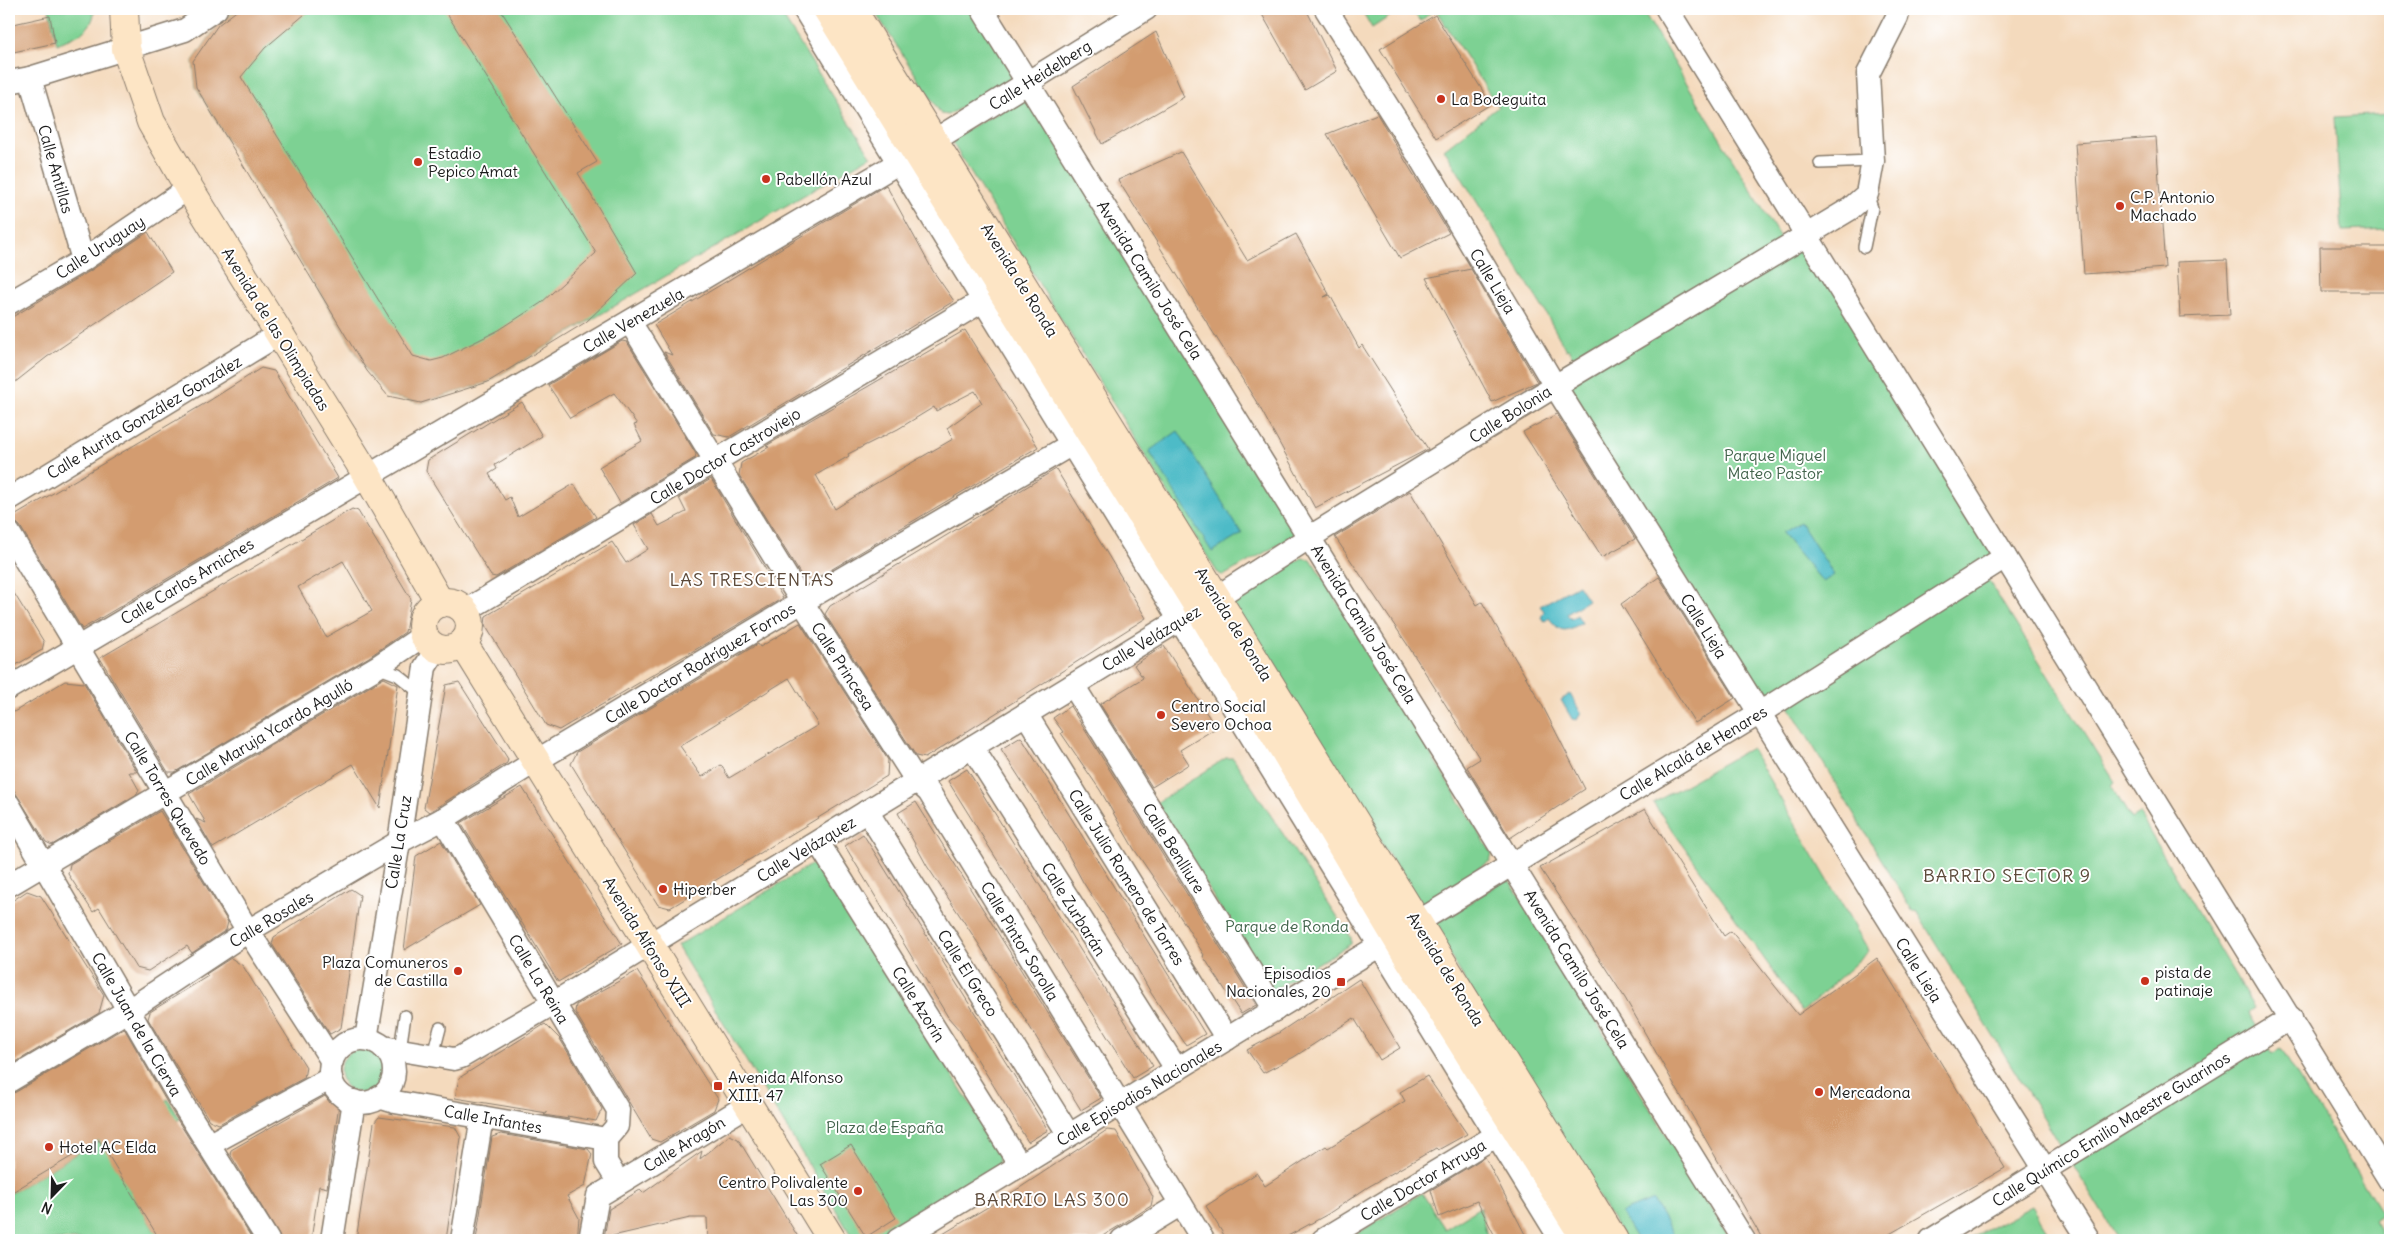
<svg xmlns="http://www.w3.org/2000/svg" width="2399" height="1249" viewBox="0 0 2399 1249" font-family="Delius,sans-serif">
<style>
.green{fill:#7dd193;stroke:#4c7658}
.water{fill:#4ebbc7;stroke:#356c72}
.building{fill:#d39c70;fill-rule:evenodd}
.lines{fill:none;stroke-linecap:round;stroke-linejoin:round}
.lane-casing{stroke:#887b6c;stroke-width:14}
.street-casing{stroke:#887b6c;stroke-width:25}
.secondary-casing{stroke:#887b6c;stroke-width:30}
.lane{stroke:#fff;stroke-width:11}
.street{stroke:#fff;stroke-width:22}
.secondary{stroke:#fde5c5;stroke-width:28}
.poi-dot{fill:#c8321e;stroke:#fff;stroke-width:2}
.labels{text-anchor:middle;stroke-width:4;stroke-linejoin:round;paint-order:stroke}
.street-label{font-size:16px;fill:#1c1c1c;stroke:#fff}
.poi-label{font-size:16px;fill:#1c1c1c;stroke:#fff;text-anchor:start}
.park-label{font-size:16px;fill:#43644c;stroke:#fff}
.neighbourhood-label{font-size:18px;letter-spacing:1px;fill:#5c4939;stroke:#fff}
</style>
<rect width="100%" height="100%" fill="#fff"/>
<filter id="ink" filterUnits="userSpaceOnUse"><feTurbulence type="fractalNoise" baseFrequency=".02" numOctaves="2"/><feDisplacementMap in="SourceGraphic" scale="10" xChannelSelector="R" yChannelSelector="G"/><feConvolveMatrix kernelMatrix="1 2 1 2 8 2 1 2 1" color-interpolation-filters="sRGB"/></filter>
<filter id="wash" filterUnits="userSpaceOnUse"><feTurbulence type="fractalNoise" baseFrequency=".0096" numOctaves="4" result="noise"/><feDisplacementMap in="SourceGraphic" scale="20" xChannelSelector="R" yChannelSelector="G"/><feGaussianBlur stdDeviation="1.12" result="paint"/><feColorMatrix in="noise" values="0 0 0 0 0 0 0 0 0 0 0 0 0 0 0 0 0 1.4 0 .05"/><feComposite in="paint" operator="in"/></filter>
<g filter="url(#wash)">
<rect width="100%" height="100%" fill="#f4dabd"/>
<g class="green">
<path d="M49 9H95C92 33 77 35 57 44Z"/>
<polygon points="237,9 778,9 871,156 562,337 488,382 421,403 388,396 367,371 196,87 193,61 218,25"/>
<polygon points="873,9 972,9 1012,73 1009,80 948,115 941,114"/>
<polygon points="1361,9 1401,9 1372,28"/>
<polygon points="1409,9 1642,9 1785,246 1805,234 2005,557 1983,572 2115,782 2111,785 2131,819 2139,814 2254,1008 2248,1012 2273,1054 2281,1049 2382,1214 2374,1220 2386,1240 2119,1240 1916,911 1913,912 1784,698 1758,714 1555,386 1581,370 1568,349 1566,350 1544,310 1444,149 1498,107 1435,9 1421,21"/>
<polygon points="1024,99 1029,99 1295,531 1294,536 1223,576 1217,572 953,144 955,136"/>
<polygon points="2390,114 2390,229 2342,231 2335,117"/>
<polygon points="1302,558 1311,559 1492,854 1490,861 1423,904 1418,902 1232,603 1235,597"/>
<polygon points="1751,748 1869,951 1802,1012 1653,803"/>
<polygon points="1226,758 1233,758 1351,937 1351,944 1271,991 1156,803"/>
<polygon points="817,861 1000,1151 998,1166 879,1240 854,1240 677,946"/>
<polygon points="1503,881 1510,881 1731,1240 1625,1240 1433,928 1436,924"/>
<circle cx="362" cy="1071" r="22"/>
<polygon points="168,1099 180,1119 112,1160 160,1240 9,1240 9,1194"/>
<polygon points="1422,1193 1445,1229 1480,1207 1488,1240 1347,1240"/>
<polygon points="2032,1206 2053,1240 1968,1240"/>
</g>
<g class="water">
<polygon points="1178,431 1242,534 1212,552 1149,451"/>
<polygon points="1800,522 1834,575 1823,582 1782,533"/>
<path d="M1578 585 1588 600 1567 614 1571 619 1577 615 1582 623C1565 632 1561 634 1549 618L1545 621 1541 618 1544 611 1540 606Z"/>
<polygon points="1570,694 1581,713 1577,720 1572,719 1561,700"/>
<polygon points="1653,1200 1677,1240 1637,1240 1621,1213"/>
</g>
<g id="blocks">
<g class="building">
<polygon points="239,9 311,9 265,48 241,77 413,356 431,361 443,358 499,330 541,303 596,253 444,9 500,9 597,162 578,173 637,273 586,322 488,382 421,403 388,396 367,371 196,87 193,61 218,25"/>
<polygon points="1259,9 1306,9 1337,71 1305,90"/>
<polygon points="1435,15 1491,104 1436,138 1380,49"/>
<polygon points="50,16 55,43 9,53 9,25"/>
<polygon points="1156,32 1184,97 1102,144 1073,86"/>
<polygon points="1377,114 1449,233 1400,258 1327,134"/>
<polygon points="2156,137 2165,268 2084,274 2075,143"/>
<polygon points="1181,152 1247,260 1296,234 1329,294 1324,297 1330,295 1359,348 1362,345 1428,449 1315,508 1259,406 1118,180"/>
<polygon points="886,185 933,271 954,301 729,437 714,434 664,352 672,355 654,325"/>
<polygon points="148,232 172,272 47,357 9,387 9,319 90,271"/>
<polygon points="2320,247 2390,247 2390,292 2321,292"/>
<polygon points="2227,260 2230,315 2180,317 2177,262"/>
<polygon points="1471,269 1537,382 1492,402 1426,278"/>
<path d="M965 330 1038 447 812 581 801 575 739 475 741 463 769 447 766 446 783 436ZM975 391 982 403 947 428 953 439 873 485 835 509 816 475 849 456 848 454 898 429 934 407 936 411Z"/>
<polygon points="622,341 627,342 696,454 695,458 620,503 599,467 642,441 634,425 637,424 614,393 570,418 548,385"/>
<polygon points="261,368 274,371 338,478 82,629 20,526 11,518 209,401"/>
<polygon points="522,402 542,436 495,465 497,469 489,474 505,500 510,497 518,517 574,484 596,517 496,577 491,576 426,471 428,460"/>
<polygon points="1557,414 1635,539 1602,557 1523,432"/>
<polygon points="1056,469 1146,618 925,758 916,756 825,614 830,606"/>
<polygon points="711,479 783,598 559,730 546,725 485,625 486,616 612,542 626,563 648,549 634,525 652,514 659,526 686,512 679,498"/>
<polygon points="1410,491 1477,605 1482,602 1541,703 1585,789 1510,838 1467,767 1480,759 1407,644 1335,537"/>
<path d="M352 509 358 511 411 599 405 632 369 657 175 772H168L100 658ZM343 561 372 611 326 637 298 587Z"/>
<polygon points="1659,577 1735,698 1695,723 1621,604"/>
<polygon points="9,585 44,642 42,650 9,669"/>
<path d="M800 623 888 760 887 776 670 908 658 905 571 764 577 752 758 644 760 647ZM789 678 818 725 729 778 721 765 702 777 680 746Z"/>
<polygon points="1164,646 1216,728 1180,750 1189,764 1152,787 1100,704 1143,678 1134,665"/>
<polygon points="384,678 398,685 380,808 353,764 213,848 196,819 206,823 189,794"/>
<polygon points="65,681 84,683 137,772 129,772 139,790 137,794 52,845 46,842 9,782 9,715"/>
<polygon points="459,682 508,759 507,763 429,812 424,808 446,685"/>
<polygon points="1070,706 1256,1005 1241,1014 1203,956 1204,955 1185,924 1134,849 1100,790 1061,733 1063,732 1053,718"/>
<polygon points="1021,737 1205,1034 1186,1045 1151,993 1131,957 1083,882 1063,845 1001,749"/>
<polygon points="967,769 1153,1066 1133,1078 948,781"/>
<polygon points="522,787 622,944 558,982 461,823"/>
<polygon points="916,802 1101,1098 1081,1110 980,946 927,866 898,813"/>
<polygon points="1645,809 1724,936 1731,931 1798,1015 1877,958 2005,1168 1879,1240 1763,1240 1625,998 1540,868"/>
<polygon points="160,811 228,922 226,930 192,953 187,946 148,971 136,968 99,908 93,912 68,874 70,864"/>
<polygon points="863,834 1048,1130 1028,1142 960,1031 948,1017 845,846"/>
<polygon points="441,841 480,905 404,950 416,856"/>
<polygon points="351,889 360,895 348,980 341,1028 330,1034 272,944 274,937"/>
<polygon points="27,891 41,896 104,995 99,1013 9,1066 9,903"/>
<polygon points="231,958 243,966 306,1067 304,1078 219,1124 209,1120 148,1019 150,1012 208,976 206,974"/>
<polygon points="637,971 718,1099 714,1110 660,1142 651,1139 575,1012 576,1005"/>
<polygon points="1359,979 1400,1048 1380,1060 1354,1018 1294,1057 1263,1073 1247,1050 1277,1034"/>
<polygon points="545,1024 560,1039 602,1109 596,1121 567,1116 569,1119 544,1115 547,1113 455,1098 459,1078"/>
<polygon points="124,1028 173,1113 253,1240 160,1240 99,1140 9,1194 9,1094 16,1092"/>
<polygon points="1427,1076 1467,1134 1438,1150 1436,1148 1368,1187 1328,1214 1288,1236 1290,1240 1227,1240 1206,1206 1257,1173 1265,1186 1326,1146 1328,1148 1405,1101 1400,1092"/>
<polygon points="325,1096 330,1103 340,1097 327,1188 319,1186 311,1240 281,1239 230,1154 231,1150"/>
<polygon points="379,1117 455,1127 461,1138 446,1240 356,1240 374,1123"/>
<polygon points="1107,1130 1116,1131 1153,1197 1151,1206 1119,1226 1096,1240 933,1240 1021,1187"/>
<polygon points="501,1134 588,1149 592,1154 585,1186 567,1196 579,1218 577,1240 476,1240 492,1137"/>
<polygon points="730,1135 738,1139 800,1240 708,1240 707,1218 690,1218 604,1238 609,1209 640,1190 643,1193 702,1151 700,1159"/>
<polygon points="851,1145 896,1218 866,1237 820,1164"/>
<polygon points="1485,1157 1528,1240 1497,1240 1477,1201 1439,1217 1431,1190"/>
</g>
</g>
</g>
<g filter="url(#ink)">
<use href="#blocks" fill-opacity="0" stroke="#887b6c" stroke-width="1"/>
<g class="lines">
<defs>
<g id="lane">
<polyline points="1820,163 1873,161"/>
<polyline points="1864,247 1872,208 1867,194"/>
<polyline points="377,667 398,675 420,693"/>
<polyline points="400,1049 405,1016"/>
<polyline points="433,1055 440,1028"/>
</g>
<g id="street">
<polyline points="804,9 1561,1240"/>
<polyline points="982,9 1744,1240"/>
<polyline points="1326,9 1417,153 1555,386 2089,1240"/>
<polyline points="1667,9 2390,1181"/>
<polyline points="30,78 83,260"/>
<polyline points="9,82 30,78 185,30 216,9"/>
<polyline points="9,303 83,260 189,188"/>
<polyline points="630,322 802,602 916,780 929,792 1203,1240"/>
<polyline points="9,499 279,334"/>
<polyline points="9,533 248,931 332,1061"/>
<polyline points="465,611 984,300"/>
<polyline points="1073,685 1275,1010"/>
<polyline points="9,688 898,163 1146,9"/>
<polyline points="1026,714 1227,1039"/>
<polyline points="972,747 1177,1070"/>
<polyline points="9,805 184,1106 268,1240"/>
<polyline points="867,811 1069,1135"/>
<polyline points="443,819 618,1110 617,1126 606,1139"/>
<polyline points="818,842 1020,1165"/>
<polyline points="9,885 377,667 424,635"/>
<polyline points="366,1039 399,842 425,667 437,648"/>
<circle cx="362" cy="1071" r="32"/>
<polyline points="383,1047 454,1059 461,1057 554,1003 1217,597 1310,537 1555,386 1850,209 1867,194 1873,161 1868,74 1897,17 1899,9"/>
<polyline points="9,1081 129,1010 248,931 399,842 443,819 536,761 802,602 1072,444"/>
<polyline points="379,1097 395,1102 606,1139"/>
<polyline points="606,1139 606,1162 619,1183"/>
<polyline points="210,1144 331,1078"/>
<polyline points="332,1240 354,1101"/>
<polyline points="462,1240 482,1117"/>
<polyline points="590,1240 598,1196 748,1105"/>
<polyline points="898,1240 1758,714 2005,557"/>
<polyline points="1122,1240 1181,1204"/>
<polyline points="1323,1240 1497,1135"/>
<polyline points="1931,1240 2291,1018"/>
</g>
<g id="secondary">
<polyline points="124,9 126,49 151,122 189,188 367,475 440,603"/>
<polyline points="827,9 1199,608 1405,952 1586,1240"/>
<polyline points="852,9 1614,1240"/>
<circle cx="446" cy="626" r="24"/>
<polyline points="463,643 832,1240"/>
</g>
</defs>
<use href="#lane" class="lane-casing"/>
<use href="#street" class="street-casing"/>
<use href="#secondary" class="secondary-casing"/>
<use href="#lane" class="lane"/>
<use href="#street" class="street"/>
<use href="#secondary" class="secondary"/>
</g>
</g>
<g class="poi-dot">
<circle cx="1441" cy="99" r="5"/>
<circle cx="418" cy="162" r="5"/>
<circle cx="766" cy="179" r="5"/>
<circle cx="2120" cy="206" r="5"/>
<circle cx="1161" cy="715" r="5"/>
<circle cx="663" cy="889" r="5"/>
<circle cx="458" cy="971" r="5"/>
<circle cx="2145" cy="981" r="5"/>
<rect x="1336" y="977" width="10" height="10" rx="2.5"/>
<rect x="713" y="1081" width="10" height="10" rx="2.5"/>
<circle cx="1819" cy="1092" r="5"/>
<circle cx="49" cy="1147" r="5"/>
<circle cx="858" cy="1191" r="5"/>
</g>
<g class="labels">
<g class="street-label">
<text transform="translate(1040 75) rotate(-32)" y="6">Calle Heidelberg</text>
<text transform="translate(56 169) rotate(74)" y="6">Calle Antillas</text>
<text transform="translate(100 247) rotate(-33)" y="6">Calle Uruguay</text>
<text transform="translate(1020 280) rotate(58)" y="6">Avenida de Ronda</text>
<text transform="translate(1150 280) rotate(58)" y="6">Avenida Camilo José Cela</text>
<text transform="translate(1493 281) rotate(59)" y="6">Calle Lieja</text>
<text transform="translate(633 320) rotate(-30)" y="6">Calle Venezuela</text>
<text transform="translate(276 329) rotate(58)" y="6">Avenida de las Olimpiadas</text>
<text transform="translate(1510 414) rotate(-32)" y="6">Calle Bolonia</text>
<text transform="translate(144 417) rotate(-31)" y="6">Calle Aurita González González</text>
<text transform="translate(725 456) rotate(-31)" y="6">Calle Doctor Castroviejo</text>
<text transform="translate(187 581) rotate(-31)" y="6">Calle Carlos Arniches</text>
<text transform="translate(1234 624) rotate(58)" y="6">Avenida de Ronda</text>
<text transform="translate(1364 624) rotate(58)" y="6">Avenida Camilo José Cela</text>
<text transform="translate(1704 626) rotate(58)" y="6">Calle Lieja</text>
<text transform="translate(1151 638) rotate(-31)" y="6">Calle Velázquez</text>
<text transform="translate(700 663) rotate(-31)" y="6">Calle Doctor Rodríguez Fornos</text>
<text transform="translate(843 666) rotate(57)" y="6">Calle Princesa</text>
<text transform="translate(269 732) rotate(-31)" y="6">Calle Maruja Ycardo Agulló</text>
<text transform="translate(1693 753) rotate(-31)" y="6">Calle Alcalá de Henares</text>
<text transform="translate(168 798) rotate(59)" y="6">Calle Torres Quevedo</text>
<text transform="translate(398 842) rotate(-81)" y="6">Calle La Cruz</text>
<text transform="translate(1174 848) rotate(58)" y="6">Calle Benlliure</text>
<text transform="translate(806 849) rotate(-31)" y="6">Calle Velázquez</text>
<text transform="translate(1127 877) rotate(58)" y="6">Calle Julio Romero de Torres</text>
<text transform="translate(1074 909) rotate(58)" y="6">Calle Zurbarán</text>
<text transform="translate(271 919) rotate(-31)" y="6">Calle Rosales</text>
<text transform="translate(1020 941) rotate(59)" y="6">Calle Pintor Sorolla</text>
<text transform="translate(647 942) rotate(58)" y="6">Avenida Alfonso XIII</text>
<text transform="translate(1446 969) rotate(58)" y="6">Avenida de Ronda</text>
<text transform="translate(1577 969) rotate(58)" y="6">Avenida Camilo José Cela</text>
<text transform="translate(1919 970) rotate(58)" y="6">Calle Lieja</text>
<text transform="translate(968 973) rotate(58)" y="6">Calle El Greco</text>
<text transform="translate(539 979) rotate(59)" y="6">Calle La Reina</text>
<text transform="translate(919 1004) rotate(58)" y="6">Calle Azorín</text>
<text transform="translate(137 1024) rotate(60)" y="6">Calle Juan de la Cierva</text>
<text transform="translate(1139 1093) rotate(-31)" y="6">Calle Episodios Nacionales</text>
<text transform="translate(493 1119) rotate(10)" y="6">Calle Infantes</text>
<text transform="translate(2111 1129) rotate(-32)" y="6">Calle Químico Emilio Maestre Guarinos</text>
<text transform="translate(684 1144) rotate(-31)" y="6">Calle Aragón</text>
<text transform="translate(1423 1180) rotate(-31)" y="6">Calle Doctor Arruga</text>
</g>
<g class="poi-label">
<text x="1451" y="105">La Bodeguita</text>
<text x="428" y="159">Estadio<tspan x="428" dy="18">Pepico Amat</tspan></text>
<text x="776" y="185">Pabellón Azul</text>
<text x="2130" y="203">C.P. Antonio<tspan x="2130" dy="18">Machado</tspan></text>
<text x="1171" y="712">Centro Social<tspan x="1171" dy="18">Severo Ochoa</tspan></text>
<text x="673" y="895">Hiperber</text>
<text x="448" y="968" text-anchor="end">Plaza Comuneros<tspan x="448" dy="18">de Castilla</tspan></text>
<text x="2155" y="978">pista de<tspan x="2155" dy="18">patinaje</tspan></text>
<text x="1331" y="979" text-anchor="end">Episodios<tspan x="1331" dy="18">Nacionales, 20</tspan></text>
<text x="728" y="1083">Avenida Alfonso<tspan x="728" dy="18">XIII, 47</tspan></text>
<text x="1829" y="1098">Mercadona</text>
<text x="59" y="1153">Hotel AC Elda</text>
<text x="848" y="1188" text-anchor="end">Centro Polivalente<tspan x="848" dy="18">Las 300</tspan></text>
</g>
<g class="park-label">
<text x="1775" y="461">Parque Miguel<tspan x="1775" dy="18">Mateo Pastor</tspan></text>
<text x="1287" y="932">Parque de Ronda</text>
<text x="885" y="1133">Plaza de España</text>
</g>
<g class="neighbourhood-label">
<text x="752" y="586">LAS TRESCIENTAS</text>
<text x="2007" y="882">BARRIO SECTOR 9</text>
<text x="1052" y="1206">BARRIO LAS 300</text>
</g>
</g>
<rect width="2399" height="1249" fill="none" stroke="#fff" stroke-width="30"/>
<g transform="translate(52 1196) rotate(203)" stroke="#ffffff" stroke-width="4" paint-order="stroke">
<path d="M0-4L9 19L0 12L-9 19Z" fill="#1c1c1c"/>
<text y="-8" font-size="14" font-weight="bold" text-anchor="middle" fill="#1c1c1c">N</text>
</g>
</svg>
